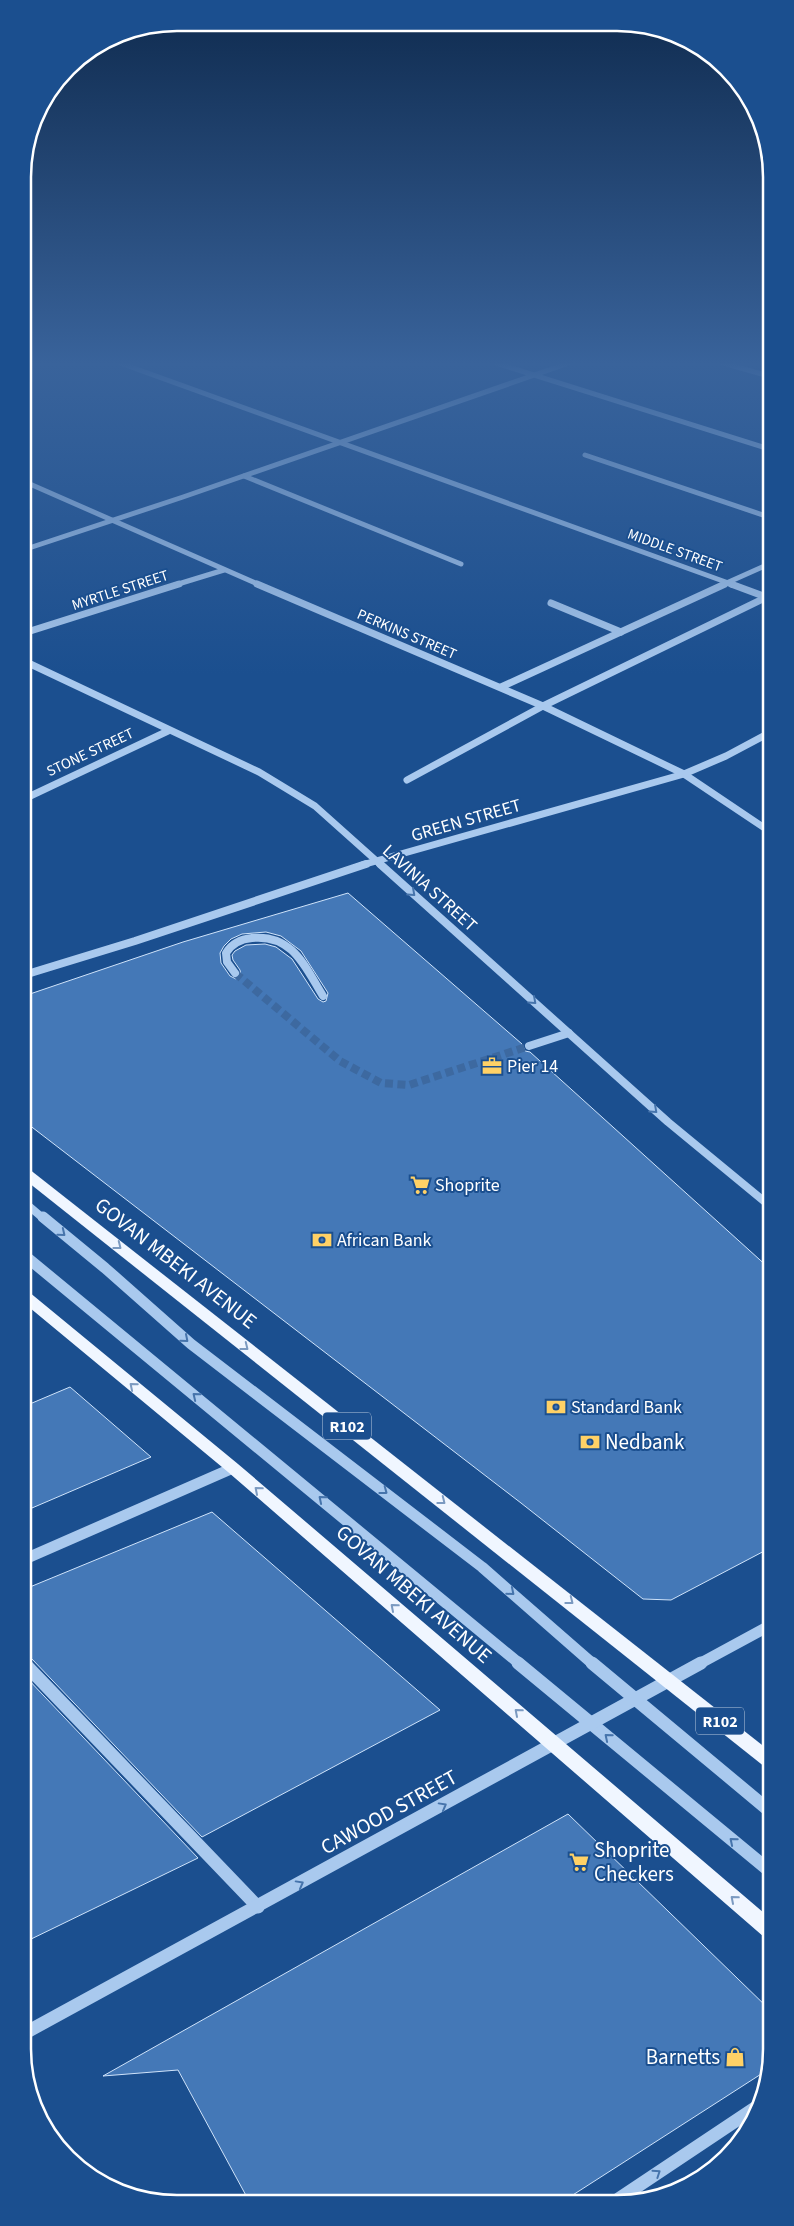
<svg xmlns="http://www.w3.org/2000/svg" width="794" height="2226" viewBox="0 0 794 2226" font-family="'Source Sans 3',sans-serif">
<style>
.building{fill:#4478b7;stroke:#cfe3fa;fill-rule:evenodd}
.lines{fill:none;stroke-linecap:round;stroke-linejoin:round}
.minor-tunnel{stroke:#3d69a0;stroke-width:8;stroke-dasharray:8 4.5;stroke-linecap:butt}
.minor-far4{stroke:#a9c9ee;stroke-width:5}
.minor-far3{stroke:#a9c9ee;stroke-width:7}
.minor-far2{stroke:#a9c9ee;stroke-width:8}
.minor-far1{stroke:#a9c9ee;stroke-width:11}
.minor{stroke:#a9c9ee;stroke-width:13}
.major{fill:#f0f6ff;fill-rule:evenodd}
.oneway{stroke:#4674ac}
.oneway2{stroke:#7b9ac1}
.labels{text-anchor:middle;stroke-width:4;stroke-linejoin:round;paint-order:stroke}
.far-street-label{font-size:15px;fill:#fff;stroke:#1b4f8f}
.shield{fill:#1b4f8f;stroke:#bbcadd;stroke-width:1}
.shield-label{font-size:16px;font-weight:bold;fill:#fff}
.street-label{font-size:18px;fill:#fff;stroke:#1b4f8f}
.poi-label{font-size:18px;fill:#fff;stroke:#1b4f8f;text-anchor:start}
.near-street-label{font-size:21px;fill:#fff;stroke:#1b4f8f}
.near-poi-label{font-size:21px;fill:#fff;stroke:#1b4f8f;text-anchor:start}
.rim{fill:none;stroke:#fff;stroke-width:2.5}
</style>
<rect width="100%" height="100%" fill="#1b4f8f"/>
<g class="building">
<path d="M348 893 522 1044 525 1051 530 1052 770 1269V1548L671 1600 643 1599 521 1503 24 1121V996L183 942ZM266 932 281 936 301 951 328 993 326 1001 323 1002 318 999 292 959 276 947 265 944 246 945 235 951 232 955 233 960 240 970 241 975 236 979 230 976 221 963 220 953 224 946 231 939 242 934Z"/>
<polygon points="70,1387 151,1457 25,1511 25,1406"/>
<polygon points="212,1512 440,1710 202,1837 31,1658 25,1656 25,1589"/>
<polygon points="25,1676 198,1858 25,1942"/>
<polygon points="568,1814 771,2011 771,2058 769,2069 565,2200 249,2201 178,2070 103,2076"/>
</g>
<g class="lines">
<polyline class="minor-tunnel" points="235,973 340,1061 381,1083 409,1085 529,1046"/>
<g class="minor-far4">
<polyline points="120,363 734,585"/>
<polyline points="496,363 769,449"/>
<polyline points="723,363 769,376"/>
<polyline points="585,455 769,517"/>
<polyline points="244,476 461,564"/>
<polyline points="23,481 260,585"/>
<polyline points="23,550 183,497 569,363"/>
<polyline points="175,585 224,570"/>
<polyline points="722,585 769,564"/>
</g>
<g class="minor-far3">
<polyline points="257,584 543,706 684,774 769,831"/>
<polyline points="731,584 769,598"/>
<polyline points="551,603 621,632"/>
<polyline points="24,633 179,584"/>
<polyline points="24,661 259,772 315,806 381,865"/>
<polyline points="501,687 725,584"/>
<polyline points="407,780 543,706 769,596"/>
<polyline points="24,799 168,731"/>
<polyline points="362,865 684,774 726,756 769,733"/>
</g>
<g class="minor-far2">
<polyline points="380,864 668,1122 770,1206"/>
<path d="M235 973 227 962 226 953C232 943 241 939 252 938 293 934 305 967 323 996"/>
<polyline points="24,975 135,941 366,864"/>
<polyline points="529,1046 569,1033"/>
<polyline points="24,1202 44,1219"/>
</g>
<g class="minor-far1">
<polyline points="43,1217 105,1268 191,1344 482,1567 593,1664"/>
<polyline points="24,1255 520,1664"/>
<polyline points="25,1559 233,1468"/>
<polyline points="699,1664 771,1625"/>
</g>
<g class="minor">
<polyline points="518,1663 771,1872"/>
<polyline points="592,1663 771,1812"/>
<polyline points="25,1664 258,1907"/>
<polyline points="25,2033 701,1663"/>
<polyline points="617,2200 761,2104"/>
</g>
<g class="major">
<polygon points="24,1168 29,1169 771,1752 771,1770 765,1767 24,1179"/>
<polygon points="24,1290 29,1292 238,1464 771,1919 771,1940 764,1937 228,1472 24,1303"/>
</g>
</g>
<defs><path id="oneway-chevron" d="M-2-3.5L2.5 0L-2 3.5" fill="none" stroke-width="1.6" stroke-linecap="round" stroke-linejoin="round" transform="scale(1.25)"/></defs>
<g class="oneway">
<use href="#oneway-chevron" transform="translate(412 893) rotate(42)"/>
<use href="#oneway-chevron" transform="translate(533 1001) rotate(42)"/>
<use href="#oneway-chevron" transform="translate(654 1110) rotate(42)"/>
<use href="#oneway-chevron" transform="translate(62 1233) rotate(39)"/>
<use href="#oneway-chevron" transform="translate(185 1339) rotate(41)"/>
<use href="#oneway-chevron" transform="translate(196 1396) rotate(-141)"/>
<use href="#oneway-chevron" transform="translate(384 1491) rotate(37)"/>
<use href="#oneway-chevron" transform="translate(322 1499) rotate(-140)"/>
<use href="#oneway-chevron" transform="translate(511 1592) rotate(40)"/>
<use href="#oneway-chevron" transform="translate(608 1737) rotate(-140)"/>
<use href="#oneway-chevron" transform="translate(443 1806) rotate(-29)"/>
<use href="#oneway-chevron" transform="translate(733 1841) rotate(-140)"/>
<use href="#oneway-chevron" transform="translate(300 1884) rotate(-29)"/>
<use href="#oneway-chevron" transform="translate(657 2173) rotate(-34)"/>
</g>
<g class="oneway2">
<use href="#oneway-chevron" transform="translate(118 1246) rotate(38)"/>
<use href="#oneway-chevron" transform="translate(245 1347) rotate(38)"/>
<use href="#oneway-chevron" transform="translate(133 1386) rotate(-140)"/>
<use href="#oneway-chevron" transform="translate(258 1490) rotate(-139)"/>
<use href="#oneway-chevron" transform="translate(442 1501) rotate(38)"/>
<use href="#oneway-chevron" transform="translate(570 1601) rotate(38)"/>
<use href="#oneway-chevron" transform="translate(394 1607) rotate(-139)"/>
<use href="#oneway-chevron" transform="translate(518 1712) rotate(-139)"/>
<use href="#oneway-chevron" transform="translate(734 1899) rotate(-139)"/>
</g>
<linearGradient id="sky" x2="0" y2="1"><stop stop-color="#0f2b4f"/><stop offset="0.54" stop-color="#39639b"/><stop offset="1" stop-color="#39639b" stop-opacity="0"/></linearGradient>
<rect width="794" height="674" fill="url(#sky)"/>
<defs>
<symbol id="office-bare" viewBox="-9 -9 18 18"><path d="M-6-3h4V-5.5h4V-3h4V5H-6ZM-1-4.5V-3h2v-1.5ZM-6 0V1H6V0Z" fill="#ffd166" stroke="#1b4f8f" stroke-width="2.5" paint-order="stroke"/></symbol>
<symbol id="supermarket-bare" viewBox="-9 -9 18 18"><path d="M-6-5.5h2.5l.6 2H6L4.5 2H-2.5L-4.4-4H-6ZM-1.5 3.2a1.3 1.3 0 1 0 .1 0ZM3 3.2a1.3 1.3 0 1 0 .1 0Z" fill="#ffd166" stroke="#1b4f8f" stroke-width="2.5" paint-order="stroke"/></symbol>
<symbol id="bank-bare" viewBox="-9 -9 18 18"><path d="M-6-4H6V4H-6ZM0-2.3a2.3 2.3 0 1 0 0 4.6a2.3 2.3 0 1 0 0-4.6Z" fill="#ffd166" stroke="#1b4f8f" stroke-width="2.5" paint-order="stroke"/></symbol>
<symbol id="shop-bare" viewBox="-9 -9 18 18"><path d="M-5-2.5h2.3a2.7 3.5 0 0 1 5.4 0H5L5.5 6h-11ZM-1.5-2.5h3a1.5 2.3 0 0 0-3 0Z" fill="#ffd166" stroke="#1b4f8f" stroke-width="2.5" paint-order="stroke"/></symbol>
</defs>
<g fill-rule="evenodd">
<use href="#office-bare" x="478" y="1052" width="28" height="28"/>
<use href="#supermarket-bare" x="406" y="1171" width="28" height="28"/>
<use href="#bank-bare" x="308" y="1226" width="28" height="28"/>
<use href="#bank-bare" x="542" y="1393" width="28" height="28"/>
<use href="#bank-bare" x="576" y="1428" width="28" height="28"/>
<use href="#supermarket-bare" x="565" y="1848" width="28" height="28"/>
<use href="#shop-bare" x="721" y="2043" width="28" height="28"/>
</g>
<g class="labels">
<g class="far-street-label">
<text transform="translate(675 550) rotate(20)" y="5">MIDDLE STREET</text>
<text transform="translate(120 590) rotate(-18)" y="5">MYRTLE STREET</text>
<text transform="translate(407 634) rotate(23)" y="5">PERKINS STREET</text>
<text transform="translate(90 752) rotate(-25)" y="5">STONE STREET</text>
</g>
<g class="shield">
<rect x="323" y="1412.5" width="48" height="27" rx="4"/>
<rect x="696" y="1707.5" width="48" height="27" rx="4"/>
</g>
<g class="shield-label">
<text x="347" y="1432">R102</text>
<text x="720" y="1727">R102</text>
</g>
<g class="street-label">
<text transform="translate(466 820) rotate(-16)" y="6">GREEN STREET</text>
<text transform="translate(430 888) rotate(42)" y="6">LAVINIA STREET</text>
</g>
<g class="poi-label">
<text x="507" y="1072">Pier 14</text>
<text x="435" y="1191">Shoprite</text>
<text x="337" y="1246">African Bank</text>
<text x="571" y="1413">Standard Bank</text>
</g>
<g class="near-street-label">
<text transform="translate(176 1263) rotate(38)" y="7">GOVAN MBEKI AVENUE</text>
<text transform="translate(414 1594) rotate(41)" y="7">GOVAN MBEKI AVENUE</text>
<text transform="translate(389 1812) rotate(-29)" y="7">CAWOOD STREET</text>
</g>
<g class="near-poi-label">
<text x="605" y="1449">Nedbank</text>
<text x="594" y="1857">Shoprite<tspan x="594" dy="24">Checkers</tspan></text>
<text x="720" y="2064" text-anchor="end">Barnetts</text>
</g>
</g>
<path d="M0 0H794V2226H0ZM177 31H617A146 146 0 0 1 763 177V2049A146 146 0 0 1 617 2195H177A146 146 0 0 1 31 2049V177A146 146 0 0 1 177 31Z" fill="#1b4f8f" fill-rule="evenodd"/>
<path class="rim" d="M177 31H617A146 146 0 0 1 763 177V2049A146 146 0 0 1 617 2195H177A146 146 0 0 1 31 2049V177A146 146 0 0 1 177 31Z"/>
</svg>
